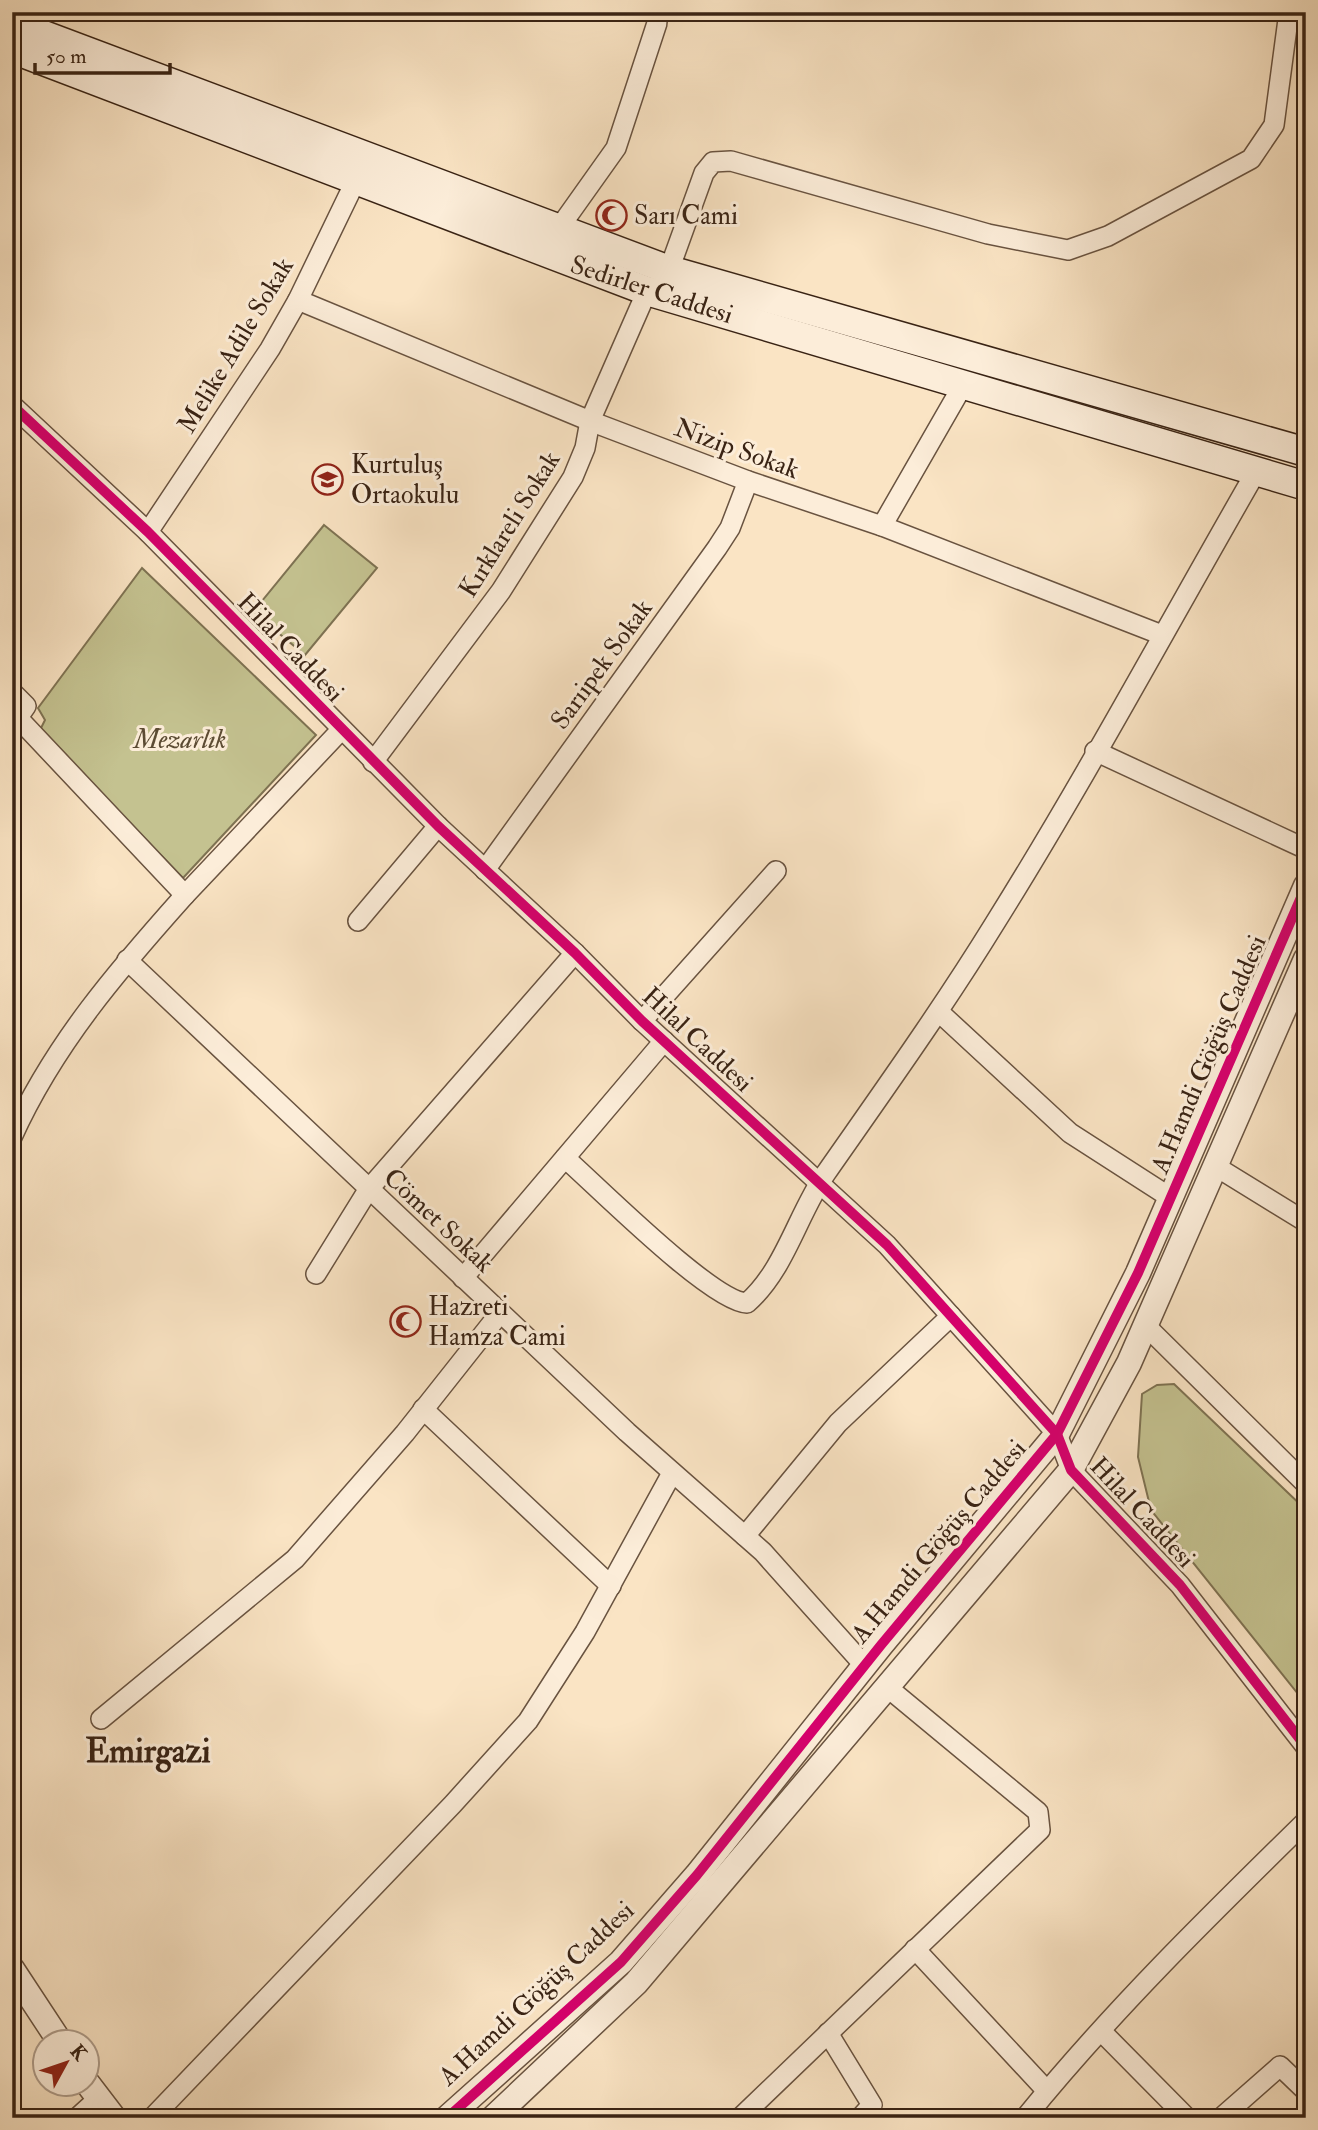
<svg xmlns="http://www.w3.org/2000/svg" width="1318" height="2130" viewBox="0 0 1318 2130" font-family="'IM FELL Double Pica',serif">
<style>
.green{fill:#c4c290;stroke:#7e7252;stroke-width:2}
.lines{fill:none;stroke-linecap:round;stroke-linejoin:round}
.minor-casing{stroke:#695340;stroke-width:22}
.tertiary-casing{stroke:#695340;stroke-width:27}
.secondary-casing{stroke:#392314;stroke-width:31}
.minor{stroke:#fcedd9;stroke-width:19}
.tertiary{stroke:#fcedd9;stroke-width:24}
.secondary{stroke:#fcedd9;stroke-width:28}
.cycleway-casing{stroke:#fcedd9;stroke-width:15}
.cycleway{stroke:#d6006c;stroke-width:10}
.labels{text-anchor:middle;stroke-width:6;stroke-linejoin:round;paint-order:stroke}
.poi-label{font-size:26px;fill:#392314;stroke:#fcedd9;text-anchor:start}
.street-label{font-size:26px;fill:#392314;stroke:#fcedd9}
.park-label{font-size:26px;font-style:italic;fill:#5c4b33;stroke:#fcedd9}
.district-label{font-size:33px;font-weight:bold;fill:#392314;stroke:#fcedd9}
</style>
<rect width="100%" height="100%" fill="#fae4c4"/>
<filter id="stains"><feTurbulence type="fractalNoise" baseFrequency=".00286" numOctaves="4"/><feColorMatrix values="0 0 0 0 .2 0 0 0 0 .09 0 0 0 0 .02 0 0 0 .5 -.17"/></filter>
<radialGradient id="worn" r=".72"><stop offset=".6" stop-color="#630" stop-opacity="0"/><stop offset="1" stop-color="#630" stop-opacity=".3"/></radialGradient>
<g class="green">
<polygon points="324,525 377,568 305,655 253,612"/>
<polygon points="142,568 316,735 183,878 40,730 45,720 38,708"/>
<polygon points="1174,1384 1306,1510 1306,1704 1151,1510 1138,1457 1142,1394 1157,1385"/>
</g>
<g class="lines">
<defs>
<g id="minor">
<polyline points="557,231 616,148 657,23"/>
<polyline points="669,270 704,173 713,162 731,161 988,234 1068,250 1108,236 1251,159 1274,125 1289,12"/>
<polyline points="298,300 590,421 748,481 882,526 1162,635"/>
<polyline points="12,405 148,532 438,826 575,953 642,1021 887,1245 1057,1434 1071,1470 1180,1585 1306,1747"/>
<polyline points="882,526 963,385"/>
<polyline points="148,532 270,349 298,300 356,180"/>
<polyline points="12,692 26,706 12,726"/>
<polyline points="1095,751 1306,849"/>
<polyline points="373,762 501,591 573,477 585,448 590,421 647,291"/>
<polyline points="485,870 717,548 730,528 748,481"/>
<polyline points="185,895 341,730"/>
<polyline points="358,921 438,826"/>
<polyline points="127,960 627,1432 763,1552 864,1665"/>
<polyline points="939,1012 1070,1133 1171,1198"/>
<polyline points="642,1021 776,871"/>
<path d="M12 1137C54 1044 118 970 185 895L18 718"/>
<path d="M565 1158C597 1186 712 1302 747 1303 785 1270 798 1213 826 1173 884 1090 942 1009 995 923 1087 776 1170 621 1257 470"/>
<polyline points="1215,1166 1306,1222"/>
<polyline points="316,1274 368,1190 575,953"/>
<polyline points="463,1278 664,1041"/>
<polyline points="1146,1326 1306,1484"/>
<polyline points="423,1409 611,1586"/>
<polyline points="745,1536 838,1423 951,1316"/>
<polyline points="101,1719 295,1559 405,1433 500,1313"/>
<polyline points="915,1949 1047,2091"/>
<polyline points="1101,2031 1187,2118"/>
<polyline points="828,2033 872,2105 860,2118"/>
<polyline points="77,2118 98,2099"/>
<polyline points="152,2118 453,1804 528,1721 585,1632 672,1473"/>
<polyline points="740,2118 1040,1830 1038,1812 887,1687"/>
<path d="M1025 2118C1111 2012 1209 1916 1306 1821"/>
<polyline points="1221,2118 1280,2066 1306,2091"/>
</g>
<g id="tertiary">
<polyline points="12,1969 60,2042"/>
<polyline points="88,2084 114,2118"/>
<polyline points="447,2118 621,1962 697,1875 881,1645 1057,1434 1138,1273 1306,886"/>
<polyline points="493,2118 636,1983 1071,1470 1129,1363 1306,959"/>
</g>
<g id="secondary">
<polyline points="12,23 669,270 1306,452"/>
<polyline points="12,49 647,291 1306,486"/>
</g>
</defs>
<use href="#minor" class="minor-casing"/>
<use href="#tertiary" class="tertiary-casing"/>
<use href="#secondary" class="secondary-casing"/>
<use href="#minor" class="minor"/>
<use href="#tertiary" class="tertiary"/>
<use href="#secondary" class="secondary"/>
<defs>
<g id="cycleway">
<polyline points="12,405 148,532 438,826 575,953 642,1021 887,1245 1057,1434 1071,1470 1180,1585 1306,1747"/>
<polyline points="447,2118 621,1962 697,1875 881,1645 1057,1434 1138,1273 1306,886"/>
</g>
</defs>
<use href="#cycleway" class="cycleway-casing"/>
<use href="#cycleway" class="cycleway"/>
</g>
<defs>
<symbol id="mosque-ring" viewBox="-11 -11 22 22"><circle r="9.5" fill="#fcedd9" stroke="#8f2418" stroke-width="1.5"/><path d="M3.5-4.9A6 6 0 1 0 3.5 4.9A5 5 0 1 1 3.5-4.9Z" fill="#8f2418"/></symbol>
<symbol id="school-ring" viewBox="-11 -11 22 22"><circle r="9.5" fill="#fcedd9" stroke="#8f2418" stroke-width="1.5"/><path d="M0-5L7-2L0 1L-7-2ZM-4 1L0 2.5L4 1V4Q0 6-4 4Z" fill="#8f2418"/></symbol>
</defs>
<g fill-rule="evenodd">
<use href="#mosque-ring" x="594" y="198" width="35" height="35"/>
<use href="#school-ring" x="310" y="462" width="35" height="35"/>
<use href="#mosque-ring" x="388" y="1304" width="35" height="35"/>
</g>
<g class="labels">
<g class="poi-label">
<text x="634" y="224">Sarı Cami</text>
<text x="351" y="473">Kurtuluş<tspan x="351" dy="30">Ortaokulu</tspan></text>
<text x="428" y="1315">Hazreti<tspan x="428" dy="30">Hamza Cami</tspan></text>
</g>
<g class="street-label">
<text transform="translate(652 289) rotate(18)" y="9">Sedirler Caddesi</text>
<text transform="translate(235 345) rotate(-59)" y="9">Melike Adile Sokak</text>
<text transform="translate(737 448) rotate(20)" y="9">Nizip Sokak</text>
<text transform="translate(509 524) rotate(-58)" y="9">Kırklareli Sokak</text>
<text transform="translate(291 647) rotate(46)" y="9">Hilal Caddesi</text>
<text transform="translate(601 664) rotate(-54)" y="9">Sarıipek Sokak</text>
<text transform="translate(698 1039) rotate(43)" y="9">Hilal Caddesi</text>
<text transform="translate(1208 1054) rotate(-67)" y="9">A.Hamdi Göğüş Caddesi</text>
<text transform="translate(439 1220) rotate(43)" y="9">Cömet Sokak</text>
<text transform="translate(1143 1512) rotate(47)" y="9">Hilal Caddesi</text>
<text transform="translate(938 1541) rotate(-50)" y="9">A.Hamdi Göğüş Caddesi</text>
<text transform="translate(536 1993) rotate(-43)" y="9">A.Hamdi Göğüş Caddesi</text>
</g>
<g class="park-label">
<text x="180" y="748">Mezarlık</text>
</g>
<g class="district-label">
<text x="148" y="1762">Emirgazi</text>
</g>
</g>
<rect width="1318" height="2130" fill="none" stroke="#fae4c4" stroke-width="42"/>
<rect x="14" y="14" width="1290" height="2102" fill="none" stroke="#392314" stroke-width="3.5"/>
<rect x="21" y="21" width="1276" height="2088" fill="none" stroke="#392314" stroke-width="2"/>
<g transform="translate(66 2063) rotate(50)"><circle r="33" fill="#fcedd9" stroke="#ae9c8a" stroke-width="2"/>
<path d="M0-5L12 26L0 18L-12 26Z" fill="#8f2418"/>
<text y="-10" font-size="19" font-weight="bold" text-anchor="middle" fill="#392314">K</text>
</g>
<path d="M35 63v10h135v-10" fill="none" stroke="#392314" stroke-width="3.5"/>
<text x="46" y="63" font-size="21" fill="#392314" stroke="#fcedd9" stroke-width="5" paint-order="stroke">50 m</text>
<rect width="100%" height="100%" filter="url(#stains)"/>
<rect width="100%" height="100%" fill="url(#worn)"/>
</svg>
